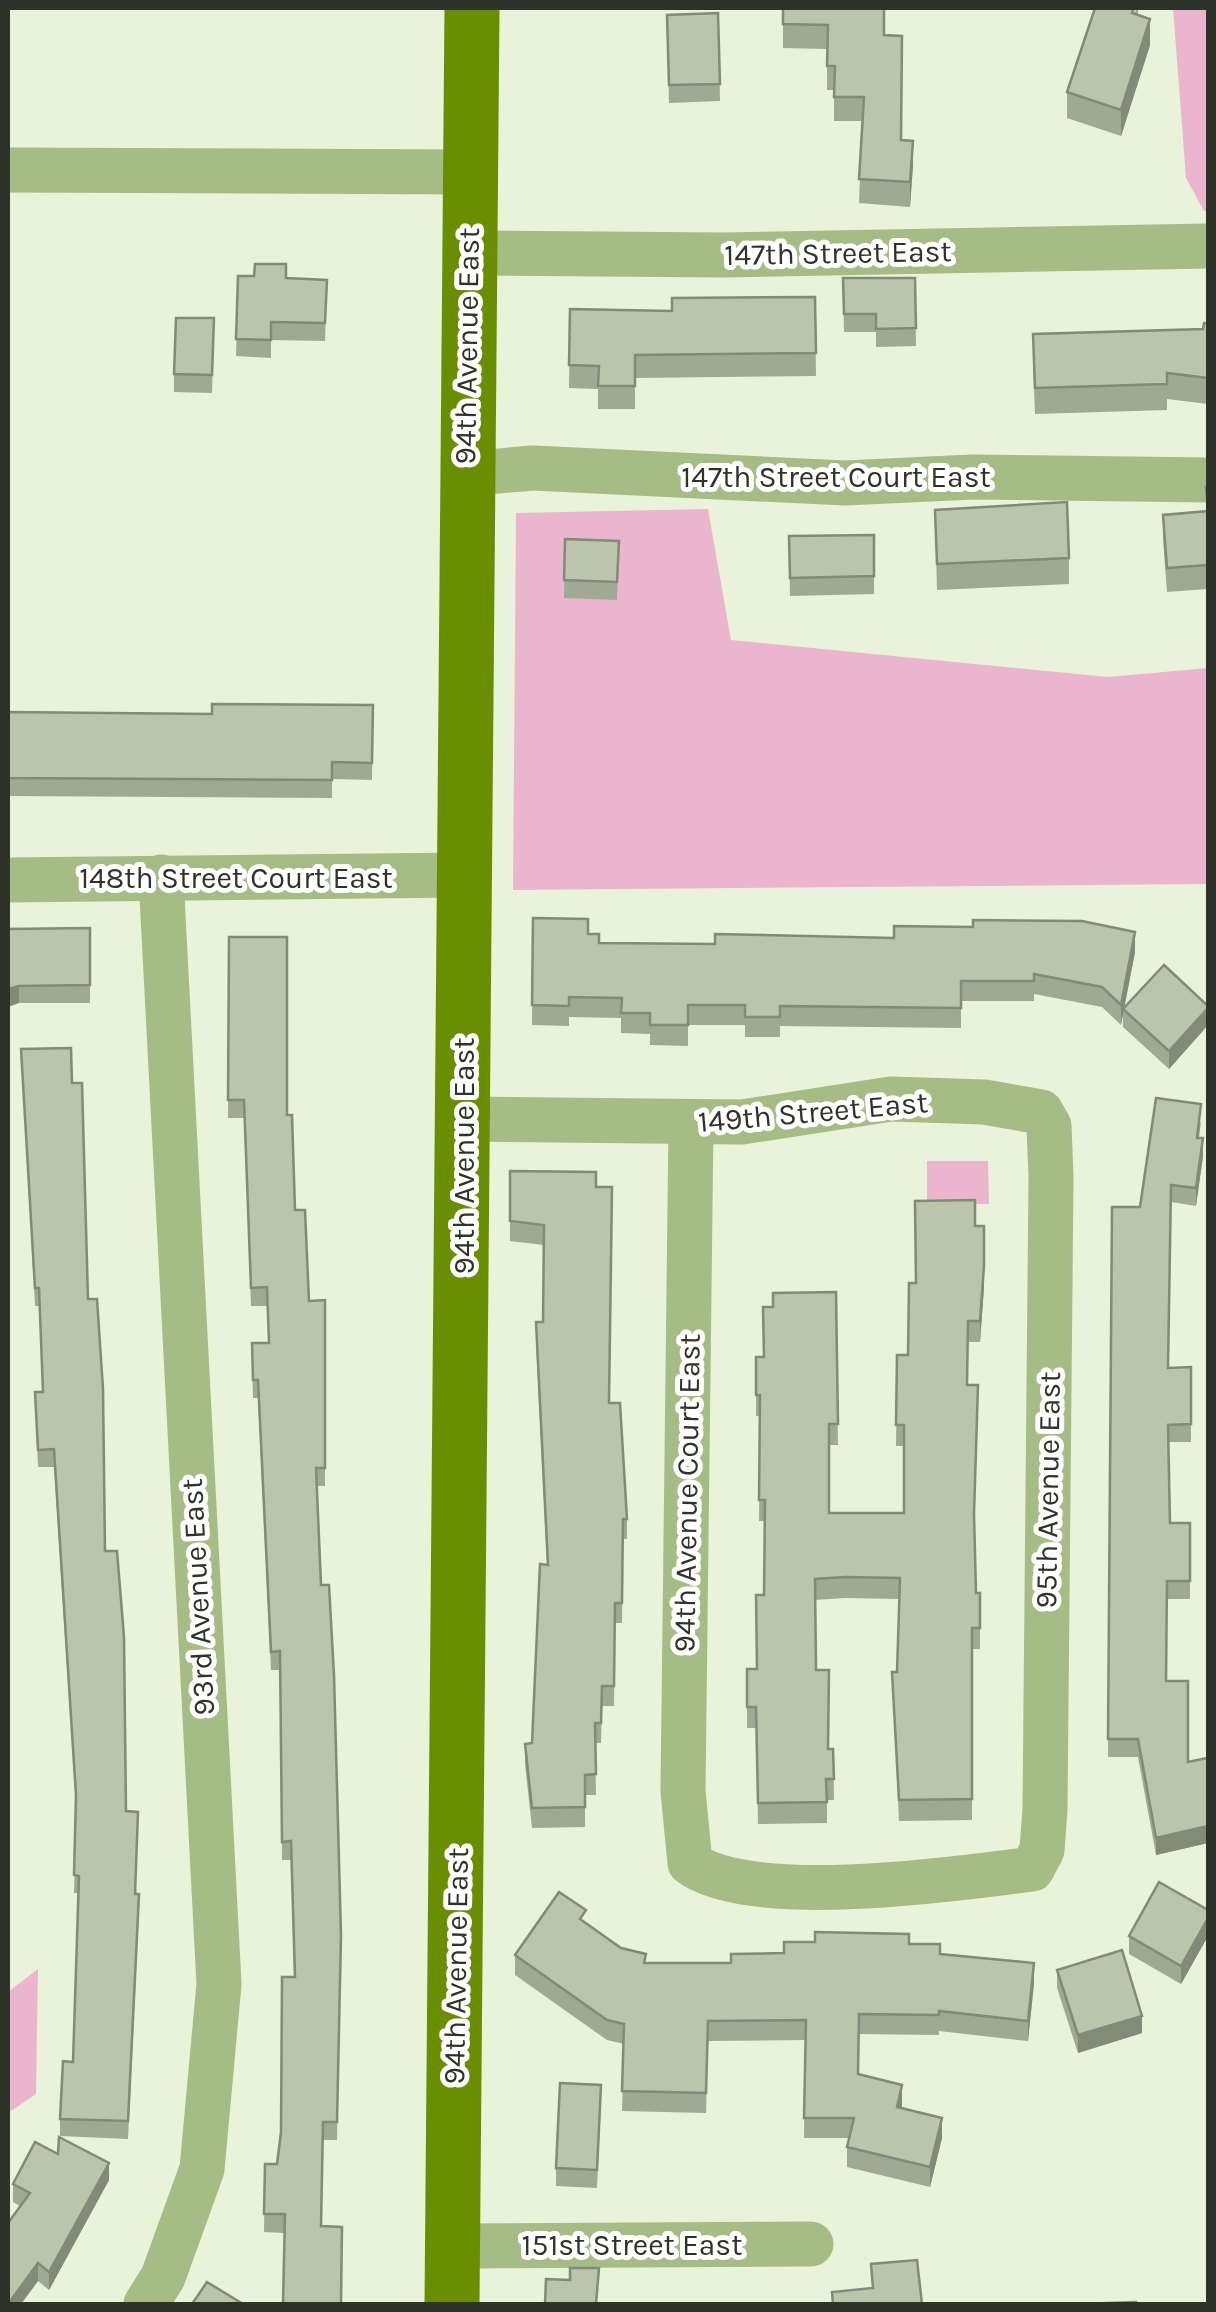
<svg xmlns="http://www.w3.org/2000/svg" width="1216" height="2312" viewBox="0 0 1216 2312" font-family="Karla,sans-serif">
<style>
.green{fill:#ecb5ce}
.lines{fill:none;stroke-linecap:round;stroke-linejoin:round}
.minor{stroke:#a5bc84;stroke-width:45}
.major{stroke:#698f01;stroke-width:55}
.wall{fill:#a0a994}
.shaded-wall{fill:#828a78}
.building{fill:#bac5ac;stroke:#828a78;stroke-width:2.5}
.labels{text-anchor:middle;stroke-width:10;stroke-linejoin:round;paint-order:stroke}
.street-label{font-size:30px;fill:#2e3329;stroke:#fff}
</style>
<rect width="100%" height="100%" fill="#e8f3da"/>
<g class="green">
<polygon points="1173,8 1208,8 1208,211 1204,211 1186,178"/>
<polygon points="708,509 731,640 1108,677 1208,668 1208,884 513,890 516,513"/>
<polygon points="927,1161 988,1161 989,1204 927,1204"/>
<polygon points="38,1969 36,2094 8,2113 8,1992"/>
</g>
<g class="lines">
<g class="minor">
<polyline points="8,170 470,172"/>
<polyline points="468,253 724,255 1208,246"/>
<polyline points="465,474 533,468 845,483 973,477 1208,480"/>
<polyline points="8,880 464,875"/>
<path d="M465 1119 742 1122 891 1099 984 1102 1041 1112 1049 1126 1051 1177 1045 1809 1042 1850 1032 1869C956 1879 750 1908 690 1863L683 1791 691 1124"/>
<polyline points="453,2246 811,2244"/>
<polyline points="146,2304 163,2277 202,2169 219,1984 161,877"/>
</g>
<polyline class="major" points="452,2304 472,8"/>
</g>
<g class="wall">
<polygon points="783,8 884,35 901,140 913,165 910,207 859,203 862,121 834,121 834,90 827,90 827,49 783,48"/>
<polygon points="1138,8 1138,15 1150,45 1121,136 1067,118 1067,92"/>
<polygon points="718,13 720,101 669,103 667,15"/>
<polygon points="238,276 327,280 325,341 271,340 271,358 236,356"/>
<polygon points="843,278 915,278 916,346 876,347 876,332 844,332"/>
<polygon points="815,297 816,376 635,378 635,409 598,409 598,389 569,388 570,309 672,311"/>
<polygon points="214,318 212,393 174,392 174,374"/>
<polygon points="1208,323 1208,404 1167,399 1167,410 1035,414 1033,360 1203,329"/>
<polygon points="1206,487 1208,487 1208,589 1167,592 1163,539 1163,515 1206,511"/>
<polygon points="935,510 1069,558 1069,584 937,590"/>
<polygon points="874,535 874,594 790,596 789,536"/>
<polygon points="565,539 619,541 617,600 564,598"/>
<polygon points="373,705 372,780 332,779 332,798 8,796 8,712 212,714"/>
<polygon points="533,918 588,934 599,943 1135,952 1124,1008 1208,1006 1208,1025 1169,1069 1123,1027 1123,1013 1121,1025 1102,1007 1034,994 1034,1001 961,1001 961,1028 780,1026 780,1037 745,1037 745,1025 688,1025 688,1046 650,1045 650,1034 621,1033 621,1018 569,1017 569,1026 532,1025"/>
<polygon points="90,928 90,1003 19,1003 8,929"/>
<polygon points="229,937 287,1115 295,1210 309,1301 325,1300 325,1486 317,1486 341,1953 337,2140 323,2140 284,2233 264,2232 265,2164 277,2164 294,1977 291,1860 282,1860 280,1670 271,1670 258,1398 253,1398 252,1362 252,1343 269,1343 267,1306 251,1306 244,1118 228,1118"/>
<polygon points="21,1049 72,1083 105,1551 126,1811 139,1912 128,2139 60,2136 60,2119 73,2062 79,1893 74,1893 76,1807 54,1467 38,1467 35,1392 43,1392 39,1306 35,1306"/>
<polygon points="1201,1122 1199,1138 1203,1156 1196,1206 1171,1202 1168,1368 1191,1367 1191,1442 1168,1442 1170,1523 1190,1523 1190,1599 1167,1599 1166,1681 1188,1762 1208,1763 1208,1843 1156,1855 1138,1757 1108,1757 1112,1207 1140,1207"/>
<polygon points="510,1171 596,1187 609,1403 627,1519 627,1539 623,1539 622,1623 615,1623 614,1706 602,1706 601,1743 595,1743 596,1795 585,1795 585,1827 532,1828 525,1764 525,1744 532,1743 547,1565 536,1342 536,1322 543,1322 544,1245 510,1241"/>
<polygon points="975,1226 984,1287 980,1342 968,1342 968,1385 975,1527 976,1593 980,1593 980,1649 972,1649 972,1820 899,1821 892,1672 897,1672 899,1599 845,1598 815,1600 816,1670 828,1749 833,1749 834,1800 827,1800 827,1823 758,1824 756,1728 747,1728 747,1669 756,1669 764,1595 765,1521 759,1521 760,1416 756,1416 756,1357 763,1357 773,1307 836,1292 838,1445 829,1445 829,1513 904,1513 904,1446 896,1446 897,1355 908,1355 915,1283"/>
<polygon points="1208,1910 1208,1936 1181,1984 1129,1954 1129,1936"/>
<polygon points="586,1924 621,1948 646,1963 731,1963 784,1953 909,1944 1034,1983 1028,2041 939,2031 939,2035 859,2034 858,2074 902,2105 901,2108 942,2138 930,2187 847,2167 847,2147 849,2138 804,2138 805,2040 708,2041 706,2113 622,2111 624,2044 607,2040 515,1975 515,1955"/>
<polygon points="1057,1970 1142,2033 1078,2053 1057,1988"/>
<polygon points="601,2103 597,2188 556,2186 556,2168"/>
<polygon points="109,2180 49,2290 38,2281 21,2304 8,2304 20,2206 13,2202 13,2184"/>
</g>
<g class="shaded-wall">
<polygon points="1150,19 1150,45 1121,136 1121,110"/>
<polygon points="913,141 913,165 910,207 910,182"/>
<polygon points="1135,932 1135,952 1121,1025 1121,1005"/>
<polygon points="19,986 19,1003 8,1007 8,989"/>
<polygon points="1208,1008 1208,1025 1169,1069 1169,1051"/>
<polygon points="1203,1138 1203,1156 1196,1206 1196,1188"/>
<polygon points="984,1266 984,1287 980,1342 980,1321"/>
<polygon points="1208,1826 1208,1843 1156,1855 1156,1838"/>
<polygon points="1208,1918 1208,1936 1181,1984 1181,1966"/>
<polygon points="1034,1963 1034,1983 1028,2041 1028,2021"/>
<polygon points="1142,2016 1142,2033 1078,2053 1078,2035"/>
<polygon points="902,2085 902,2105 897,2127 897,2107"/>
<polygon points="942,2118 942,2138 930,2187 930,2167"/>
<polygon points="109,2163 109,2180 49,2290 49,2272"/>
<polygon points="38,2263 38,2281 21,2304 8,2304"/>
</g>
<g class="building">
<polygon points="783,8 884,8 884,35 902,36 901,140 913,141 910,182 859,179 864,97 834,97 835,66 827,66 828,25 783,24"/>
<polygon points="1095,8 1134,8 1132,13 1150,19 1121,110 1067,92"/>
<polygon points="718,13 720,84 669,85 667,15"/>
<polygon points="255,264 286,264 286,278 327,280 325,323 271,322 271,340 236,339 238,276 254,276"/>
<polygon points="843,278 915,278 916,328 876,329 876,314 844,314"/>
<polygon points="815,297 816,353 635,355 635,386 598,386 599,366 569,365 570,309 672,311 672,298"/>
<polygon points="176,318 214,318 212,375 174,374"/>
<polygon points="1204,323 1208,323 1208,378 1167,373 1167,384 1035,388 1033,334 1203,329"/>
<polygon points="1206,487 1208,487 1208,565 1167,568 1163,515 1208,511"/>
<polygon points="1067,502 1069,558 937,564 935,510"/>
<polygon points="874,535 874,576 790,578 789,536"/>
<polygon points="565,539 619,541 617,582 564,580"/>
<polygon points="212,704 373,705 372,763 332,762 332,780 8,778 8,712 212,714"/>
<polygon points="533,918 588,919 588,934 599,934 599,943 715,944 715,934 894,938 894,926 973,927 973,920 1082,921 1135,932 1121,1005 1102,987 1034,974 1034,981 961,981 961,1008 780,1006 780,1017 745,1017 745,1005 688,1005 688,1025 650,1025 650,1013 621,1013 622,998 569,997 569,1006 532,1005"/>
<polygon points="90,928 90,985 19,986 8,989 8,929"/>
<polygon points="229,937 287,937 287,1115 292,1115 295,1210 305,1210 309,1301 325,1300 325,1468 316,1468 321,1585 329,1585 334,1675 341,1935 337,2122 323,2122 321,2226 342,2227 341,2304 283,2304 285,2214 264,2214 265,2164 277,2164 281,2133 282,1977 295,1977 291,1841 282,1842 280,1651 271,1652 258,1380 253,1380 252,1343 269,1343 267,1287 251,1288 244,1100 228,1100"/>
<polygon points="1164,965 1208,1006 1208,1008 1169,1051 1123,1009"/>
<polygon points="71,1048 72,1083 82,1083 88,1299 97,1299 103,1389 105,1551 117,1551 124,1637 126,1811 138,1812 135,1894 139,1894 128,2121 60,2119 63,2061 73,2062 79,1876 74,1875 76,1795 54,1449 38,1450 35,1392 43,1392 39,1288 35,1288 21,1049"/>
<polygon points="1156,1098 1201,1104 1197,1138 1203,1138 1196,1188 1171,1185 1168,1368 1191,1367 1191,1424 1168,1425 1170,1523 1190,1523 1190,1581 1167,1581 1166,1681 1188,1681 1188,1762 1207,1758 1208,1763 1208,1826 1156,1838 1138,1739 1108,1739 1112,1207 1140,1207"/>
<polygon points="510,1171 596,1172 596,1187 612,1187 609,1403 620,1403 627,1519 623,1519 622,1603 615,1603 614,1686 602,1686 601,1723 595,1723 596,1774 585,1775 585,1807 532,1808 525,1744 532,1743 540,1564 548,1565 536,1322 543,1322 544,1225 510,1221"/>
<polygon points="975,1200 975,1226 984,1226 984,1266 980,1321 968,1321 967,1385 978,1385 974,1514 976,1593 980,1593 980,1628 972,1628 972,1799 899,1800 892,1672 897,1672 900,1578 845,1577 815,1579 816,1670 829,1670 828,1749 833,1749 834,1779 826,1779 827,1802 758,1803 756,1707 747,1707 747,1669 757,1669 756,1595 764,1595 765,1500 759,1500 760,1395 756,1395 756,1357 764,1357 763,1307 773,1307 773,1293 836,1292 838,1424 829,1424 829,1513 904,1513 904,1425 896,1425 897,1355 908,1355 909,1283 916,1283 915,1201"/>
<polygon points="1159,1882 1208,1910 1208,1918 1181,1966 1129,1936"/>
<polygon points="559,1892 586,1910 580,1919 621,1948 646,1954 644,1963 731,1963 731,1954 784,1953 784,1942 815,1942 815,1932 909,1934 909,1944 940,1944 940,1954 1034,1963 1028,2021 939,2011 939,2015 859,2014 858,2074 902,2085 897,2107 942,2118 930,2167 847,2147 854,2118 804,2118 806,2020 708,2021 706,2093 622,2091 624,2024 607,2020 515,1955"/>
<polygon points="1122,1950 1142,2016 1078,2035 1057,1970"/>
<polygon points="560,2083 601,2085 597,2170 556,2168"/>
<polygon points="59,2137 109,2163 49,2272 38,2263 8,2304 8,2223 30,2193 13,2184 35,2142 58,2154"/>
<polygon points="917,2260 922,2304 833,2304 832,2292 873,2288 871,2264"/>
<polygon points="570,2268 599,2268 596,2304 545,2304 546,2279 570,2280"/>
<polygon points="207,2282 243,2304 192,2304"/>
<polygon points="1136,2302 1137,2304 1079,2304"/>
</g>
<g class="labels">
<g class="street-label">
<text transform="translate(838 253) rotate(-1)" y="10">147th Street East</text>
<text transform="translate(467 346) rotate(-89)" y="10">94th Avenue East</text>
<text x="836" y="487">147th Street Court East</text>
<text x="236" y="888">148th Street Court East</text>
<text transform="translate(813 1112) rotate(-5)" y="10">149th Street East</text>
<text transform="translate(464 1156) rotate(-90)" y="10">94th Avenue East</text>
<text transform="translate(1048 1490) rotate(-89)" y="10">95th Avenue East</text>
<text transform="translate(687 1493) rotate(-89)" y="10">94th Avenue Court East</text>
<text transform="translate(198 1597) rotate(-93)" y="10">93rd Avenue East</text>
<text transform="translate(456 1966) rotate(-89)" y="10">94th Avenue East</text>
<text x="632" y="2255">151st Street East</text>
</g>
</g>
<rect width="1216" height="2312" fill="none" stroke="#2e3329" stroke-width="20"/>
</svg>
